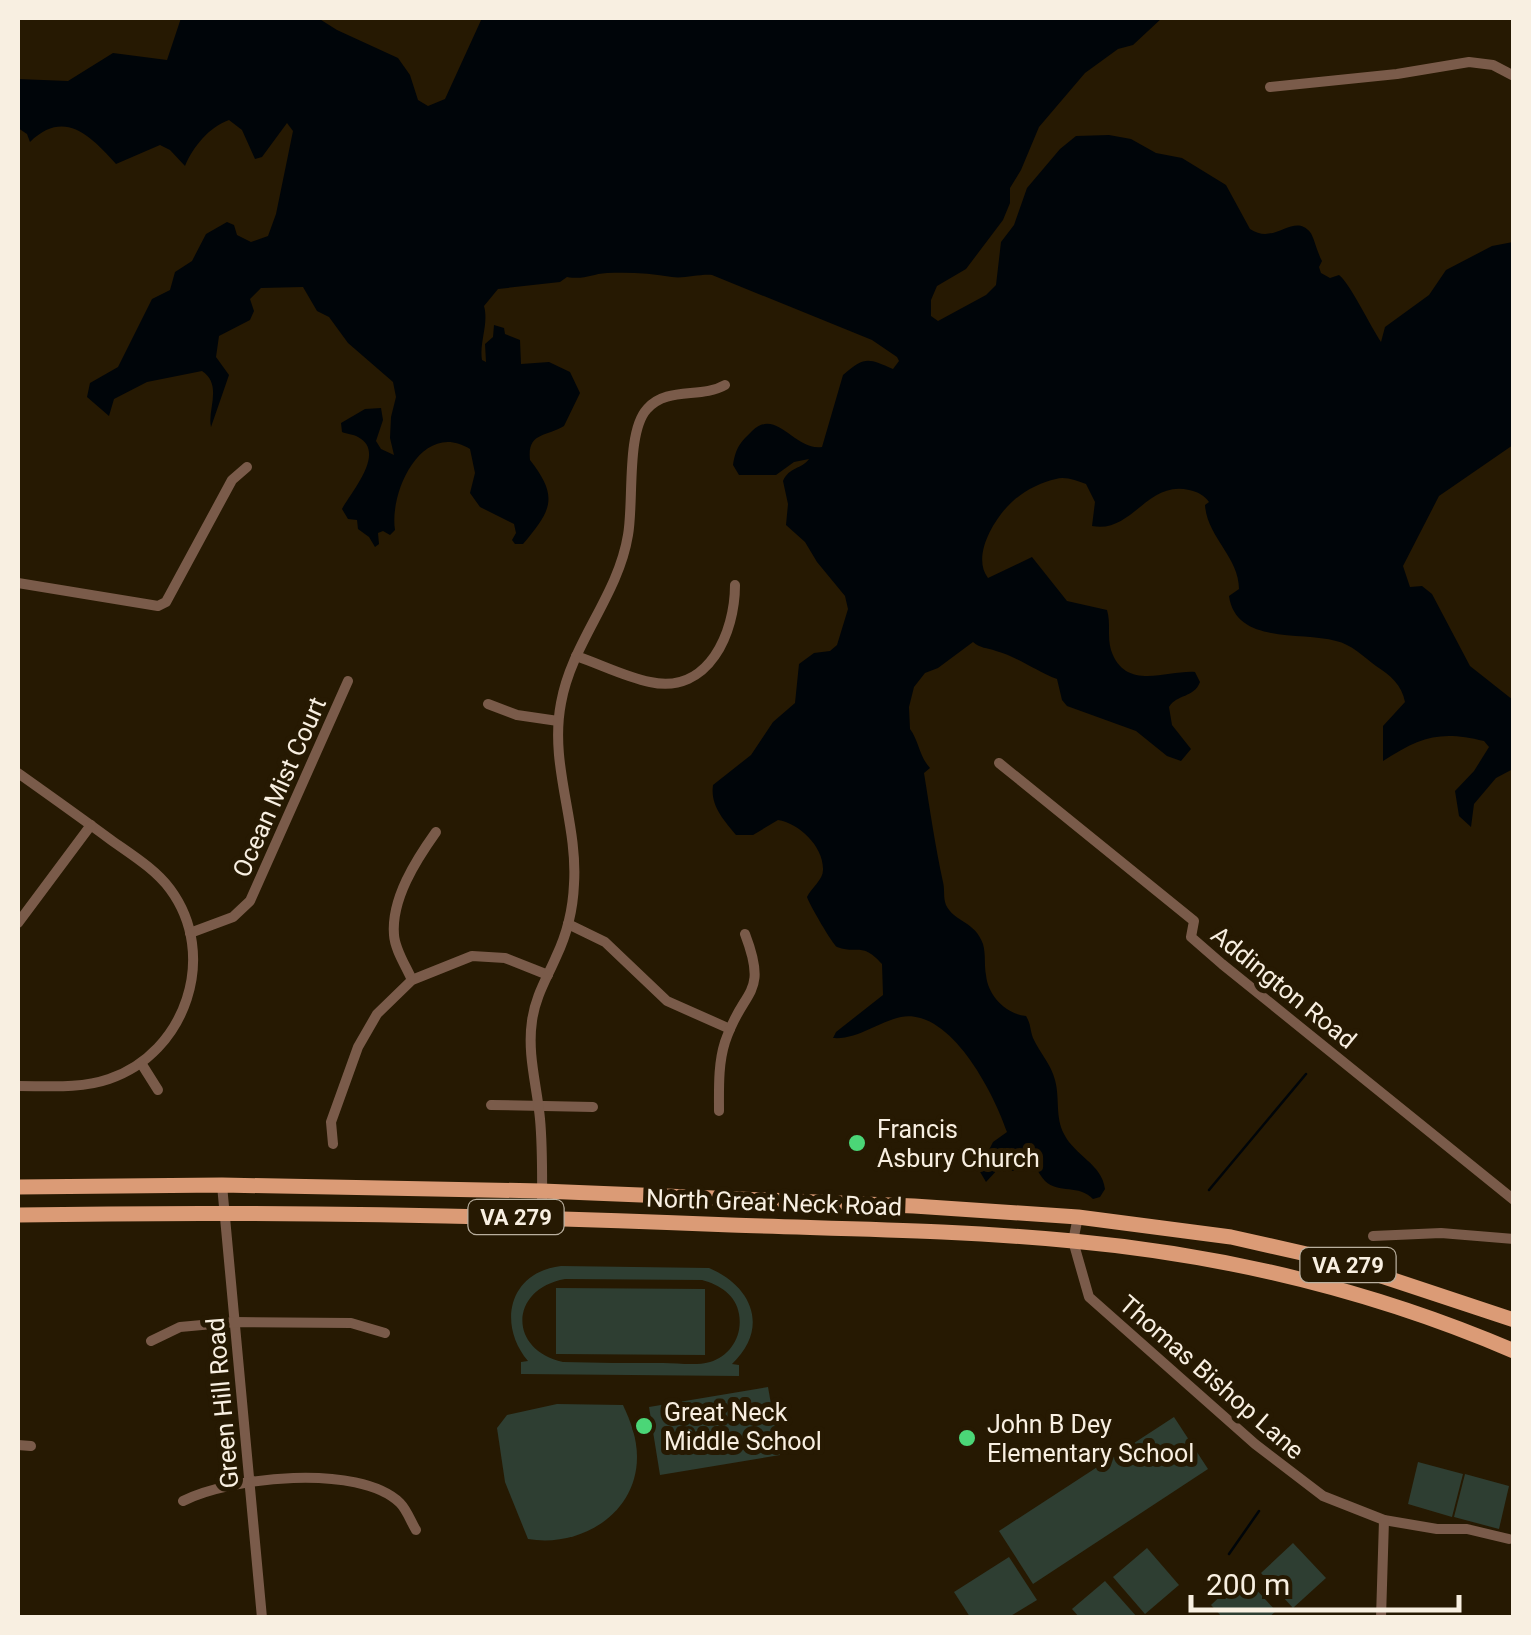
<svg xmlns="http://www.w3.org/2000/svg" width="1531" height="1635" viewBox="0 0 1531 1635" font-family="Roboto,sans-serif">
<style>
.green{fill:#2e3e32;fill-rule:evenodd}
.water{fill:#000509}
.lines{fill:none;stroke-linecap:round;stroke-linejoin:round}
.stream{stroke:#000509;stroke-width:2.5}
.minor{stroke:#7a5b4a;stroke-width:10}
.primary{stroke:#db9b76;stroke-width:15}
.poi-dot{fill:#4bd677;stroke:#261902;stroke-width:4}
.labels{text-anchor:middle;stroke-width:10;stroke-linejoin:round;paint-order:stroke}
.shield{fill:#261902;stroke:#b9af9e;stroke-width:2.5}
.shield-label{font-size:22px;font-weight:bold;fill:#f8efe1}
.street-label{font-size:25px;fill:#f8efe1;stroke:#261902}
.poi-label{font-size:25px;fill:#f8efe1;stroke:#261902;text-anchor:start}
</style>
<rect width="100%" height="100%" fill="#261902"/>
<g class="green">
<path d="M561 1266 709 1268C752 1286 770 1328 732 1364L739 1365V1376L521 1374V1362L528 1361C497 1324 509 1272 561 1266ZM565 1279 702 1280C720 1285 736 1295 739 1314 743 1336 730 1356 710 1362 696 1366 678 1363 663 1363 630 1363 596 1363 563 1362 508 1350 509 1289 565 1279Z"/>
<polygon points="556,1288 705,1289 705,1355 556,1354"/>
<polygon points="768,1387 780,1455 660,1475 649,1407"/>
<path d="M557 1404 623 1405C631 1422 637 1439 637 1457 637 1514 580 1548 528 1539L505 1482 497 1428 507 1415Z"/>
<polygon points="1174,1417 1208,1469 1033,1584 999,1531"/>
<polygon points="1418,1462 1463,1474 1452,1517 1408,1504"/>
<polygon points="1465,1474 1509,1486 1499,1529 1454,1517"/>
<polygon points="1293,1543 1326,1578 1293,1608 1261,1573"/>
<polygon points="1147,1548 1179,1585 1145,1614 1113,1577"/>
<polygon points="1009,1557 1037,1600 1009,1617 970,1617 954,1592"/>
<polygon points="1243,1575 1276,1611 1269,1617 1222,1617 1211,1605"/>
<polygon points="1105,1581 1137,1617 1079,1617 1072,1609"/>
</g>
<path class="water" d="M181 18H318L337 30 398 58 410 75 418 100 428 106 445 99 482 18H1162L1133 45 1118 49 1085 73 1039 127 1021 170 1010 188V203L1003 220 966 269 937 286 931 300V316L938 321 986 295 996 285 1001 242 1014 225 1027 188 1060 149 1076 136 1109 135 1131 139 1156 153 1182 158 1226 185 1250 229C1275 246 1293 212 1310 232 1314 237 1317 252 1322 261L1319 267 1321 273 1330 278 1339 275C1349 282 1371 327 1381 342L1385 327 1429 295 1446 270 1492 246 1513 242V445L1439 496 1403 566 1410 587 1422 586 1432 594 1470 666 1513 700V769L1496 778 1474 804 1471 827 1459 816 1455 791 1474 771 1489 747 1484 741C1440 730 1420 737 1383 761V726L1405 702C1402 685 1390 675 1376 666 1364 657 1351 644 1336 641 1301 631 1236 645 1229 596L1239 589C1239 557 1207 537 1205 505L1209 502C1204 495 1198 492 1189 490 1147 480 1132 534 1092 526L1095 502 1086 484C1077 481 1065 476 1056 479 1041 482 1024 491 1013 501 995 517 971 556 988 578L1032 557 1067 601 1107 610C1111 623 1107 637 1111 650 1125 692 1167 670 1195 672L1200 682C1194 698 1177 694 1169 707L1172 725 1191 749 1181 761 1167 756 1136 731 1067 706 1062 700 1057 679C1036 671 1018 657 996 651 986 647 981 649 973 642L938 668 925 673 914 687 909 707 910 729C919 741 919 756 930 768L924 773C930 810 935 845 943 882 945 890 943 897 946 905 954 922 975 921 983 944 986 955 984 964 986 975 988 996 1006 1014 1026 1016 1031 1024 1030 1030 1033 1038 1040 1053 1051 1064 1055 1080 1060 1098 1055 1117 1064 1134 1075 1156 1102 1164 1105 1189L1100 1197 1093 1199C1079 1184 1059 1194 1045 1181 1041 1177 1039 1172 1035 1167L1023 1163 1013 1171 999 1168 986 1182 979 1170 993 1142 1007 1132C994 1094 951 1008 901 1017 878 1022 857 1040 833 1038L836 1032 883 995 882 964C861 941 858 955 837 947 833 945 809 904 807 897 811 888 823 880 823 870 824 847 799 823 778 820L753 835H736C724 820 710 806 713 785L751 755 773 722 795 703 799 664 814 653 830 651 837 645 848 609 845 596 817 562 805 542 786 525 788 504 783 481C789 467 802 469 809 459L794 462 776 475H739L733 465C736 447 740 443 752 431 777 407 794 451 822 447L843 375C865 356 868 358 893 369L899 361 897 357 872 340 712 275C699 274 683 279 672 277 651 273 628 272 607 273 591 274 585 280 567 277L560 282 498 289 484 306C489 324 479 342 482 360L486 362 485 344 493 337 494 325 504 328 505 334 520 340 521 364 549 362 570 372 580 393 564 426C546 437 527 432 530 460 558 496 553 509 523 544H515L512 540 516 533 514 524 480 507 470 493 475 473 470 449C422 419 389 492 395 530L390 535 383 531 378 533 379 544 375 547 369 537 358 529 357 520 348 519 342 509C351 492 387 452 358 437 353 434 347 434 342 432L341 423 365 409 381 408 383 420 376 441 381 449 394 455 390 438 391 417 396 397 393 382 348 343 329 317 317 311 303 287 261 288 250 299 254 311 250 320 219 336 216 357 229 375 211 427C207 410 223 385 202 371L147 382 114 399 109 416 87 397 90 383 118 367 152 299 170 290 175 272 192 261 206 234 227 222 234 225 237 235 251 242 268 236 276 214 293 131 287 123 262 157 255 159 242 130 229 120C209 127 193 147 185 166L170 150 160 145 116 164C90 135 64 109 30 142L27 134 18 128V79L68 81 113 53 167 60Z"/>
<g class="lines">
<g class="stream">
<polyline points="1209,1190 1306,1074"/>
<polyline points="1229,1554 1259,1511"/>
</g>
<g class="minor">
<polyline points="1270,87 1397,74 1469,62 1493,65 1514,76"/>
<polyline points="18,583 158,606 166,602 232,480 247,467"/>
<path d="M576 656C600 664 625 677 650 682 709 695 735 632 735 585"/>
<polyline points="488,704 517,715 558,721"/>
<polyline points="999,763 1194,921 1191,937 1222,964 1514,1200"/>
<path d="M18 773C49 795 80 817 111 840 132 855 155 869 170 889 219 955 186 1053 109 1079 80 1089 48 1086 18 1086"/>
<polyline points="18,923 91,825"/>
<polyline points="568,924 605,942 667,1001 730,1029"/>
<polyline points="190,933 233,917 250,901 348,681"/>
<path d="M412 980C406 966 395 950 394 935 391 899 416 860 436 832"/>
<polyline points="141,1063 158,1090"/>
<polyline points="491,1105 593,1107"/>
<path d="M719 1111C719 1088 718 1064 725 1042 743 987 769 997 745 934"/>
<polyline points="333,1144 331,1122 358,1047 377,1014 412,980 472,956 505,958 548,975"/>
<polyline points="222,1185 262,1618"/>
<path d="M542 1217C542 1184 543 1151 540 1119 537 1086 527 1054 532 1021 535 997 547 978 556 957 567 934 573 909 574 884 578 822 549 765 561 703 572 642 618 596 628 535 634 502 626 432 647 409 667 386 701 399 725 385"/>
<polyline points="1078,1217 1073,1241 1089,1297 1255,1444 1323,1496 1384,1520 1437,1529 1467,1529 1509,1539"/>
<polyline points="1373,1236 1441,1233 1514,1239"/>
<polyline points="151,1341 180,1327 235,1322 351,1323 385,1333"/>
<polyline points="18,1445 31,1446"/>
<path d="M183 1501C229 1477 359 1463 400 1503 407 1510 411 1522 416 1530"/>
<polyline points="1381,1618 1384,1520"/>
</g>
<g class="primary">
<polyline points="18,1187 222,1185 542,1191 914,1206 1078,1217 1231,1237 1333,1260 1514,1320"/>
<path d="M18 1215C256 1211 493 1215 731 1225 845 1229 960 1230 1073 1241 1224 1255 1374 1291 1514 1351"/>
</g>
</g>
<g class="poi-dot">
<circle cx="857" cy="1143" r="10"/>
<circle cx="644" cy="1426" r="10"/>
<circle cx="967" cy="1438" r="10"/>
</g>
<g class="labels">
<g class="shield">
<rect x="468.5" y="1200" width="95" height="34" rx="8"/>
<rect x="1300.5" y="1248" width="95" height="34" rx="8"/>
</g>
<g class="shield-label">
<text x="516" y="1225">VA 279</text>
<text x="1348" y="1273">VA 279</text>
</g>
<g class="street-label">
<text transform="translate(279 787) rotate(-66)" y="9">Ocean Mist Court</text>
<text transform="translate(1284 987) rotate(39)" y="9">Addington Road</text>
<text transform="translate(774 1202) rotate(2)" y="9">North Great Neck Road</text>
<text transform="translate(1212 1377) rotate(41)" y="9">Thomas Bishop Lane</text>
<text transform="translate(222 1403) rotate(-95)" y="9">Green Hill Road</text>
</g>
<g class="poi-label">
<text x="877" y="1138">Francis<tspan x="877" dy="29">Asbury Church</tspan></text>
<text x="664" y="1421">Great Neck<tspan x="664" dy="29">Middle School</tspan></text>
<text x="987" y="1433">John B Dey<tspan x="987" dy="29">Elementary School</tspan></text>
</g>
</g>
<rect width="1531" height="1635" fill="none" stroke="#f8efe1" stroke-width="40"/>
<path d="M1191 1595v15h268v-15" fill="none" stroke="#f8efe1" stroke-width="5"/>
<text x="1206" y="1595" font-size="30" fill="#f8efe1" stroke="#261902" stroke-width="8" paint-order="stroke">200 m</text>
</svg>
